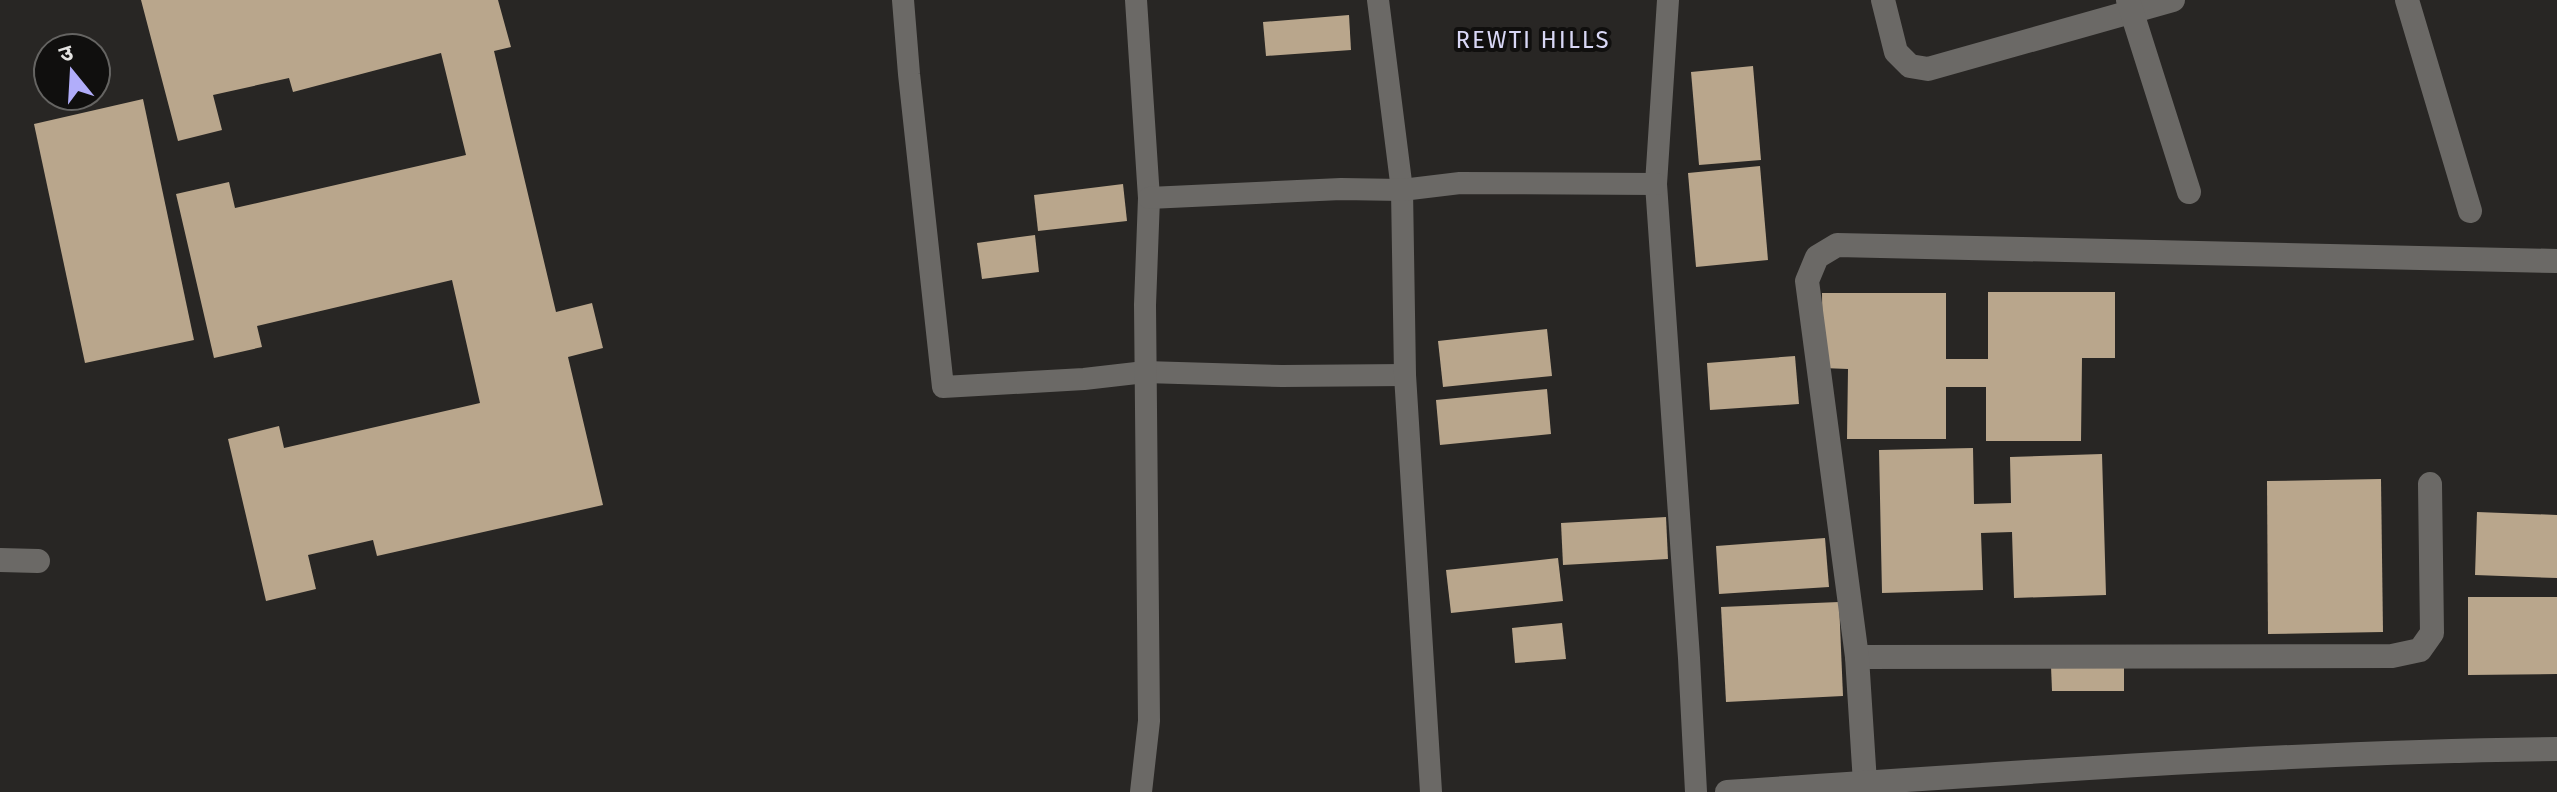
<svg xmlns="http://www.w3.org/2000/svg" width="2557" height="792" viewBox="0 0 2557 792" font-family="'Fira Sans','Noto Sans Devanagari',sans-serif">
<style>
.building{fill:#b9a68c}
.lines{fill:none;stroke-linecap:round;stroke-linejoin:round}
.service{stroke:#6b6966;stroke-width:22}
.minor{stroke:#6b6966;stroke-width:24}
.labels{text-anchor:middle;stroke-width:8;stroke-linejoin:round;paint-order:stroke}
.neighbourhood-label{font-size:24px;letter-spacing:2px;fill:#d8d7f5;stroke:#100f0e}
</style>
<rect width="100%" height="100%" fill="#282624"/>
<g class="building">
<polygon points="141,0 498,0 511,47 494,51 556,312 592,303 603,348 568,357 603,505 377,556 373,540 308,555 316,589 266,601 228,439 279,426 284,448 480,403 452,280 257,326 262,347 214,358 176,194 229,182 235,208 466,155 441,53 293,92 289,78 213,95 222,130 178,141"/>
<polygon points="1349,15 1351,50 1266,56 1263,22"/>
<polygon points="1753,66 1761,160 1699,165 1691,72"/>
<polygon points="143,99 194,340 85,363 34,124"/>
<polygon points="1760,166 1768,260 1696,267 1688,173"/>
<polygon points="1123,184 1127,221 1038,231 1034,195"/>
<polygon points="1035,235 1039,272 982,279 977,243"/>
<polygon points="1988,292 2115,292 2115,358 2082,358 2081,441 1986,441 1986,387 1946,387 1946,439 1847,439 1848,369 1823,368 1822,293 1946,293 1946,359 1988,359"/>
<polygon points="1547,329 1552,376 1443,387 1438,341"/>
<polygon points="1795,356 1799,404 1710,410 1707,363"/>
<polygon points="1547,389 1551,434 1440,445 1436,400"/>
<polygon points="1973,448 1974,504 2011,503 2010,457 2102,454 2106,595 2014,598 2012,532 1981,533 1983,590 1882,593 1879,450"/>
<polygon points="2381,479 2383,632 2268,634 2267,481"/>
<polygon points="2477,512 2557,515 2557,578 2475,575"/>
<polygon points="1666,517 1668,559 1563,565 1561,523"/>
<polygon points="1825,538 1829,587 1719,594 1716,546"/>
<polygon points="1558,558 1563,601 1451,613 1446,570"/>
<polygon points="2468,597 2557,597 2557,674 2468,675"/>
<polygon points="1839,602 1843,696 1726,702 1721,607"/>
<polygon points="1562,623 1566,659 1515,663 1512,628"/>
<polygon points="2051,666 2124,666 2124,691 2052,691"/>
</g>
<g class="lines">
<g class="service">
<polyline points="903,0 909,74 943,387 1084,379 1145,372 1282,376 1405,375"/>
<polyline points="1136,0 1149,198 1145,305 1149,721 1141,792"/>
<polyline points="1378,0 1402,190 1405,375 1431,792"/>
<polyline points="1668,0 1656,184 1689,658 1696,792"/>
<polyline points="1149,198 1341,189 1402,190 1460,183 1656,184"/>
</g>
<g class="minor">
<polyline points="1883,0 1896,52 1910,66 1928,69 2173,0"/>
<polyline points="2128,0 2189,192"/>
<polyline points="2407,0 2470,211"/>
<polyline points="0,560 38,561"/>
<polyline points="1857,657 2392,656 2420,650 2432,633 2430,484"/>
<polyline points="1865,783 1857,657 1807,281 1817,257 1837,245 2557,261"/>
<path d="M1727 792C2003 774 2280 752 2557 749"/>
</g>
</g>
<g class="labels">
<g class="neighbourhood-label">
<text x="1533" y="48">REWTI HILLS</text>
</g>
</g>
<g transform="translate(72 72) rotate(342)"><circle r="38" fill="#100f0e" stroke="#656462" stroke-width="2"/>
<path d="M0-6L14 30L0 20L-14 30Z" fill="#b1adfa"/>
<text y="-12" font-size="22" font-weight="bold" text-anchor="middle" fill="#e4e3e1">उ</text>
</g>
</svg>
